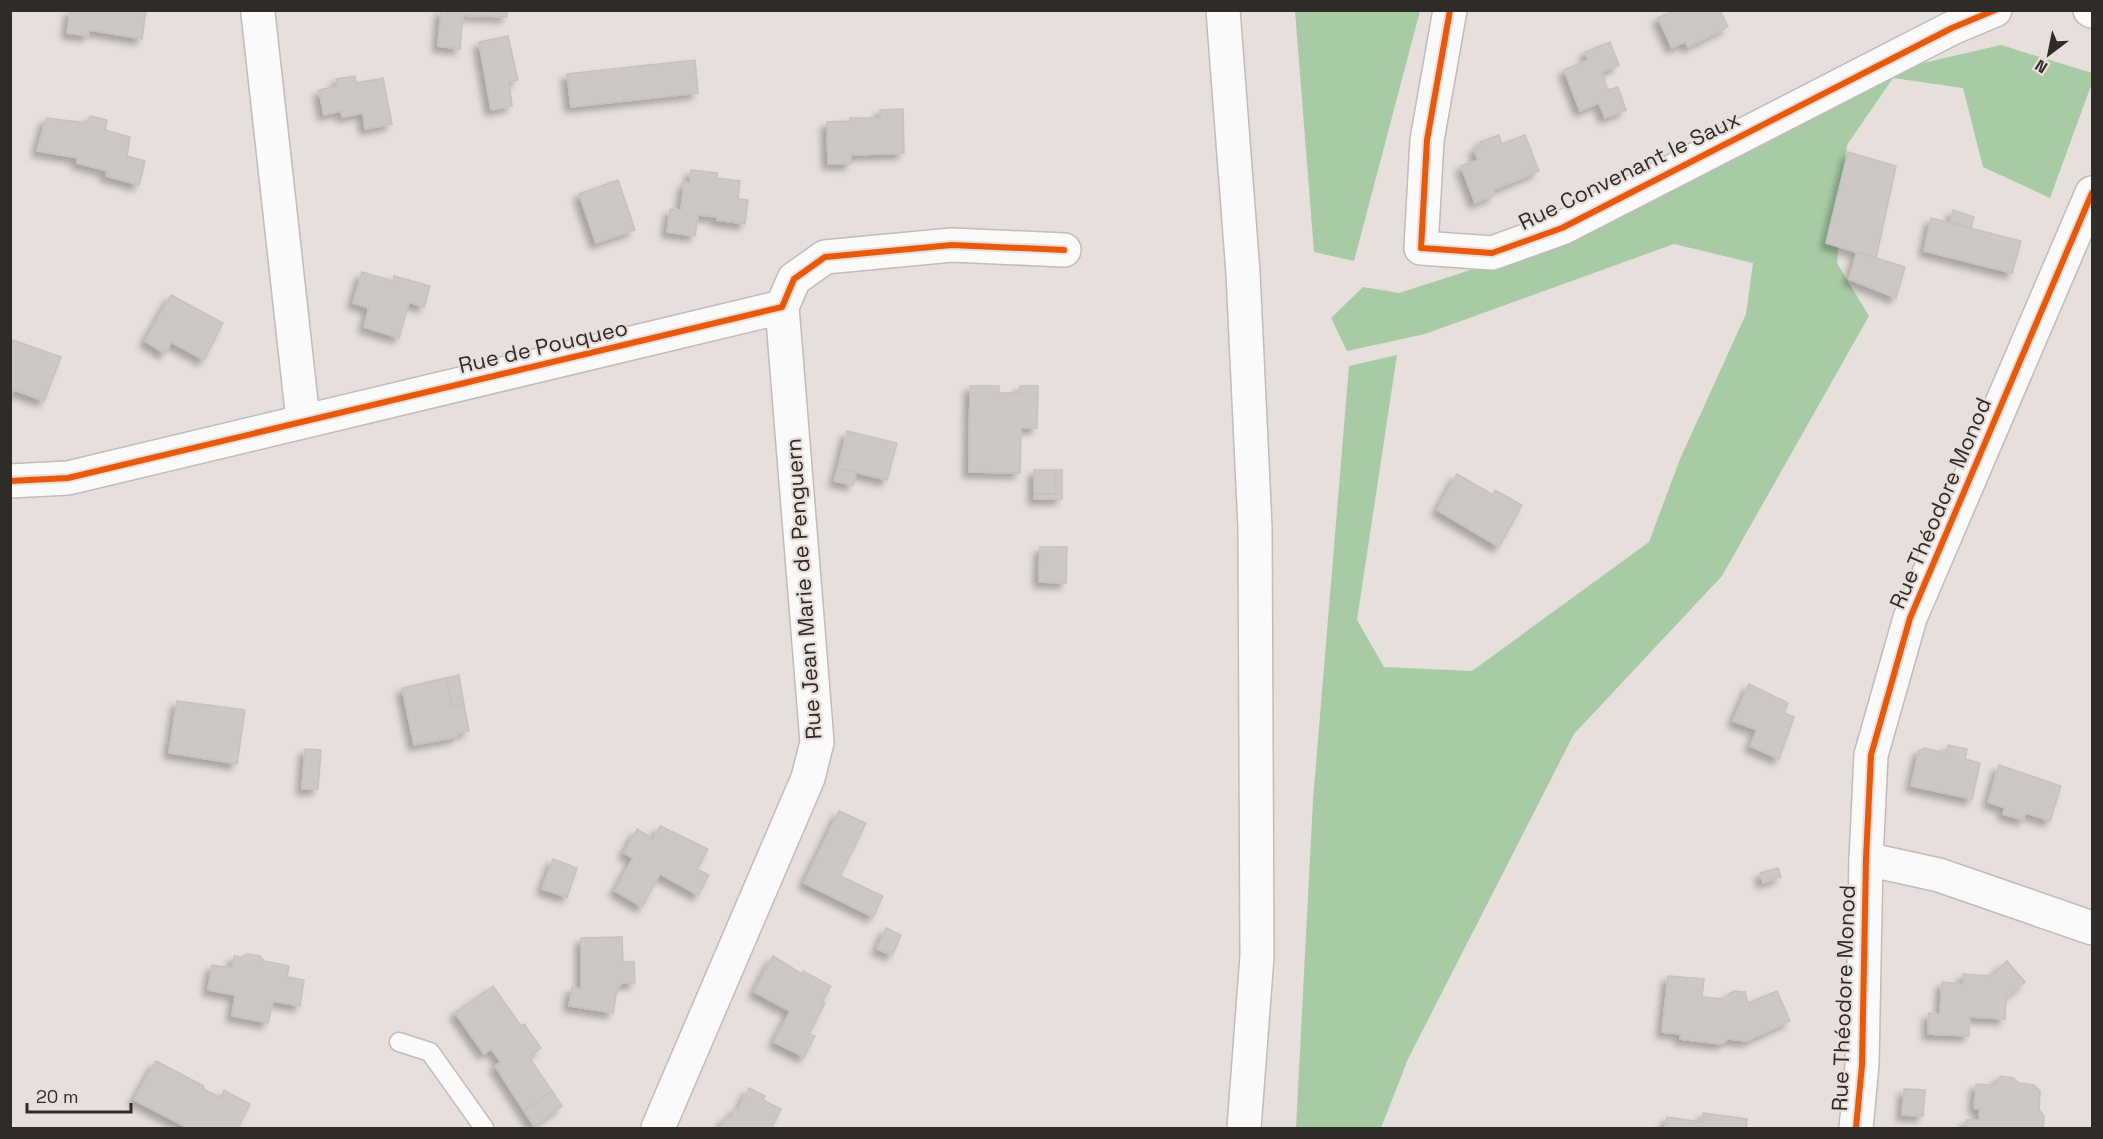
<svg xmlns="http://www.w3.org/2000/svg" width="2103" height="1139" viewBox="0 0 2103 1139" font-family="'Space Grotesk',sans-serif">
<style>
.forest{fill:#a8cba6}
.building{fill:#cdc8c6;stroke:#c7c2bf;stroke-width:1.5;filter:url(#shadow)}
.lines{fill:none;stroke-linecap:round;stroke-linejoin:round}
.service-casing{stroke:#c1bbb9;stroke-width:21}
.minor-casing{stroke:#c1bbb9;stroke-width:36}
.primary-casing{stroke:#c1bbb9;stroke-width:36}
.service{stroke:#fbfafa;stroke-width:18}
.minor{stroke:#fbfafa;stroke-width:33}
.primary{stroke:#fbfafa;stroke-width:33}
.cycleway-casing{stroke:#e9ded9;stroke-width:10}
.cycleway{stroke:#e8590c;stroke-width:6}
.labels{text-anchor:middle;stroke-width:4.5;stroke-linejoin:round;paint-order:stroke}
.street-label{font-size:22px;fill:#2f2b29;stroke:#e9ded9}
</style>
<defs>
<filter id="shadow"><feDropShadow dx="-5.5" dy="5.5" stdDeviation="3" flood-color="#0004"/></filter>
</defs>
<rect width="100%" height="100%" fill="#e6dfdc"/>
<g class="forest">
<polygon points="1295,11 1420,11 1354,261 1314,252"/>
<polygon points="2001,45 2092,73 2092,83 2050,198 1983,167 1963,88 1893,78 1847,145 1837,263 1869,316 1722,576 1574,734 1408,1059 1381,1128 1296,1128 1313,800 1349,366 1397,355 1357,620 1384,667 1472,671 1649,542 1680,459 1746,314 1753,263 1674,244 1425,334 1347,351 1331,318 1363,287 1399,293 1558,242 1906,67"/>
</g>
<g class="building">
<polygon points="70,10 146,10 142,39 89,30 88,36 67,33"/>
<polygon points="441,10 507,10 507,17 463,15 460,49 438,46"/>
<polygon points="1676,10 1720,10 1728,27 1688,47 1685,42 1672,48 1658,18"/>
<polygon points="508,36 518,80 509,82 512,106 491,110 479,42"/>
<polygon points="1610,42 1619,65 1602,72 1608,90 1618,87 1626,110 1605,118 1599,103 1580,111 1564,70 1588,60 1585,52"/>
<polygon points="695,60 698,93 571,107 567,74"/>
<polygon points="355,76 356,83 383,78 392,124 365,129 363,113 342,117 341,111 324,115 319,90 338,86 336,79"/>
<polygon points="903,109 904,153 851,155 851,164 828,164 827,122 850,121 850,118 880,118 880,110"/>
<polygon points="90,116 107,120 105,130 130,137 127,156 145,161 139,185 106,176 107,171 77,163 78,158 37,151 46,118 87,123"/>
<polygon points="1499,135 1502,144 1525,135 1539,171 1493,190 1494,195 1475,203 1461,166 1478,160 1474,149 1482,145 1480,142"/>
<polygon points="1848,152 1896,166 1876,258 1826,243"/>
<polygon points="691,170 717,173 717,178 740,181 738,199 748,200 745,224 717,220 717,217 698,215 695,236 667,232 670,209 681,210 684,182 690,183"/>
<polygon points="618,180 635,230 596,243 579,194"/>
<polygon points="1953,210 1974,217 1971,228 1950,222"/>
<polygon points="1931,218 2021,241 2012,273 1924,251"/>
<polygon points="1857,252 1905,267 1896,298 1849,279"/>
<polygon points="362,272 393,281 394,276 430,286 424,307 409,302 399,338 364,327 369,308 353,303"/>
<polygon points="171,295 223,323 204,360 171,342 165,354 145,341"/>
<polygon points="10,339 61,357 44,401 14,390 10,398"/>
<polygon points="970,386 999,386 999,393 1020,393 1020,386 1038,386 1037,428 1021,428 1020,473 969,472"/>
<polygon points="847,431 897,443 887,480 838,468"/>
<polygon points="838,468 856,473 853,485 834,481"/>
<rect x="1034" y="470" width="22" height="24"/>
<polygon points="1056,470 1062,470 1062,499 1034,499 1034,494 1056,494"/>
<polygon points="1457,474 1493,495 1495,490 1522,505 1499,547 1437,510"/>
<polygon points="1040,547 1067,547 1066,583 1039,582"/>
<polygon points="459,675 464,705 452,707 446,678"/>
<polygon points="446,678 452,707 464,705 469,731 458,733 457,737 414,745 402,688"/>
<polygon points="1749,684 1788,703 1784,713 1794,717 1779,759 1750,746 1757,730 1733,721"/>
<polygon points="177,701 245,710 237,764 169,753"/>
<polygon points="1948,745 1967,749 1965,759 1980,763 1972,799 1911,786 1919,751 1924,748 1946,753"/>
<polygon points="305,749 321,750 318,789 302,789"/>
<polygon points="1999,765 2061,786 2050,821 2026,813 2023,820 2003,814 2005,808 1988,802"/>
<polygon points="839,811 866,823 840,876 883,896 873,917 804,883"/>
<polygon points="660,826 708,849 697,869 709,875 698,895 660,874 642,907 615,891 633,858 624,853 637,829 653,839"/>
<polygon points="553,859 577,868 567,897 542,889"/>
<polygon points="1778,868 1781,877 1763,883 1760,873"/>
<polygon points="886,928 901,935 892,955 877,949"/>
<polygon points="622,937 623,962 634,962 635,983 622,983 617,989 613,1013 569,1006 572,987 581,989 581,938"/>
<polygon points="247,954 260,956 264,961 289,966 287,977 304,980 300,1006 273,1001 268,1023 232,1016 235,995 208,990 212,965 232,968 234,956 242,957"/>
<polygon points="773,956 802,974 803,971 831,986 822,1002 825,1003 809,1034 815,1036 804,1057 774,1042 790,1011 754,992"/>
<polygon points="2007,961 2025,982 2006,998 2005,1019 1970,1017 1969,1036 1928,1034 1929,1013 1940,1014 1942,982 1963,984 1963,974 1991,976"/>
<polygon points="1668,976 1704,979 1702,997 1723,999 1733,991 1745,992 1748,1003 1777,991 1790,1021 1747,1041 1728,1039 1722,1044 1680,1039 1681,1034 1662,1032"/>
<polygon points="493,986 521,1026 524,1024 541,1048 529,1057 552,1091 524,1111 495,1066 501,1062 491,1049 484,1054 455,1013"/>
<polygon points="156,1061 204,1086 203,1089 221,1098 224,1090 250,1104 238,1127 241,1128 188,1128 134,1100"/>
<polygon points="2001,1076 2013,1078 2019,1083 2034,1085 2040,1091 2039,1110 2044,1116 2043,1128 1966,1128 1966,1120 1979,1120 1980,1109 1974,1108 1976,1084 1994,1085 1995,1082"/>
<polygon points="749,1088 765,1096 763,1100 781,1109 771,1128 720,1128 726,1116 731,1118 735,1108 738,1110"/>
<polygon points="1904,1089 1925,1090 1923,1116 1902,1115"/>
<polygon points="552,1091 562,1106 534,1126 524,1111"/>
<polygon points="1703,1113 1747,1119 1746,1128 1665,1128 1667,1117 1702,1122"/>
</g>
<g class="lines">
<defs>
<polyline id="service" points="399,1042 430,1052 484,1128"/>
<g id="minor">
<polyline points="1450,10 1427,140 1421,248 1492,253 1562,228 1952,28 1995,10"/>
<polyline points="2090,10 2092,11"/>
<polyline points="258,13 303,420"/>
<polyline points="10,481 68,478 782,307 794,279 825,257 952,245 1064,250"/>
<polyline points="1866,859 1939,875 2092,928"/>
<polyline points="658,1128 808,778 817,742 782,307"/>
<polyline points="1856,1128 1862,1065 1866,859 1871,755 1910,618 2092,193"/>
</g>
<polyline id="primary" points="1223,10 1243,273 1255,527 1257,956 1244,1128"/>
</defs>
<use href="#service" class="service-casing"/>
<use href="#minor" class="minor-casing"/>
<use href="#primary" class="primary-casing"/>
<use href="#service" class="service"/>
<use href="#minor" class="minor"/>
<use href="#primary" class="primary"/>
<defs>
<g id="cycleway">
<polyline points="1450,10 1427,140 1421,248 1492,253 1562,228 1952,28 1995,10"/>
<polyline points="10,481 68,478 782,307 794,279 825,257 952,245 1064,250"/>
<polyline points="1856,1128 1862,1065 1866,859 1871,755 1910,618 2092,193"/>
</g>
</defs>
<use href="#cycleway" class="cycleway-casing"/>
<use href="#cycleway" class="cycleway"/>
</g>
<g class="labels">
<g class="street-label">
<text transform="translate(1629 170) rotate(-26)" y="8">Rue Convenant le Saux</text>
<text transform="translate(543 346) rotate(-13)" y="8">Rue de Pouqueo</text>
<text transform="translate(1940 503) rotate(-67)" y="8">Rue Théodore Monod</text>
<text transform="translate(803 589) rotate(-94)" y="8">Rue Jean Marie de Penguern</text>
<text transform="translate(1843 998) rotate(-88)" y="8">Rue Théodore Monod</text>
</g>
</g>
<rect width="2103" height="1139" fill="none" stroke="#2f2b29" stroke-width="24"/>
<g transform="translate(2049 54) rotate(212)" stroke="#e9ded9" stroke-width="4.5" paint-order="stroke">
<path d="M0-4.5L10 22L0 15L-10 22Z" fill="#2f2b29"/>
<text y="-9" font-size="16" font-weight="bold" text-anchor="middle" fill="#2f2b29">N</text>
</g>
<path d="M27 1103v9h104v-9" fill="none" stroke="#2f2b29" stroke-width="3"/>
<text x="36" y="1103" font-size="18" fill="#2f2b29" stroke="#e9ded9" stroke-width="4.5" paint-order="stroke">20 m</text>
</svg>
